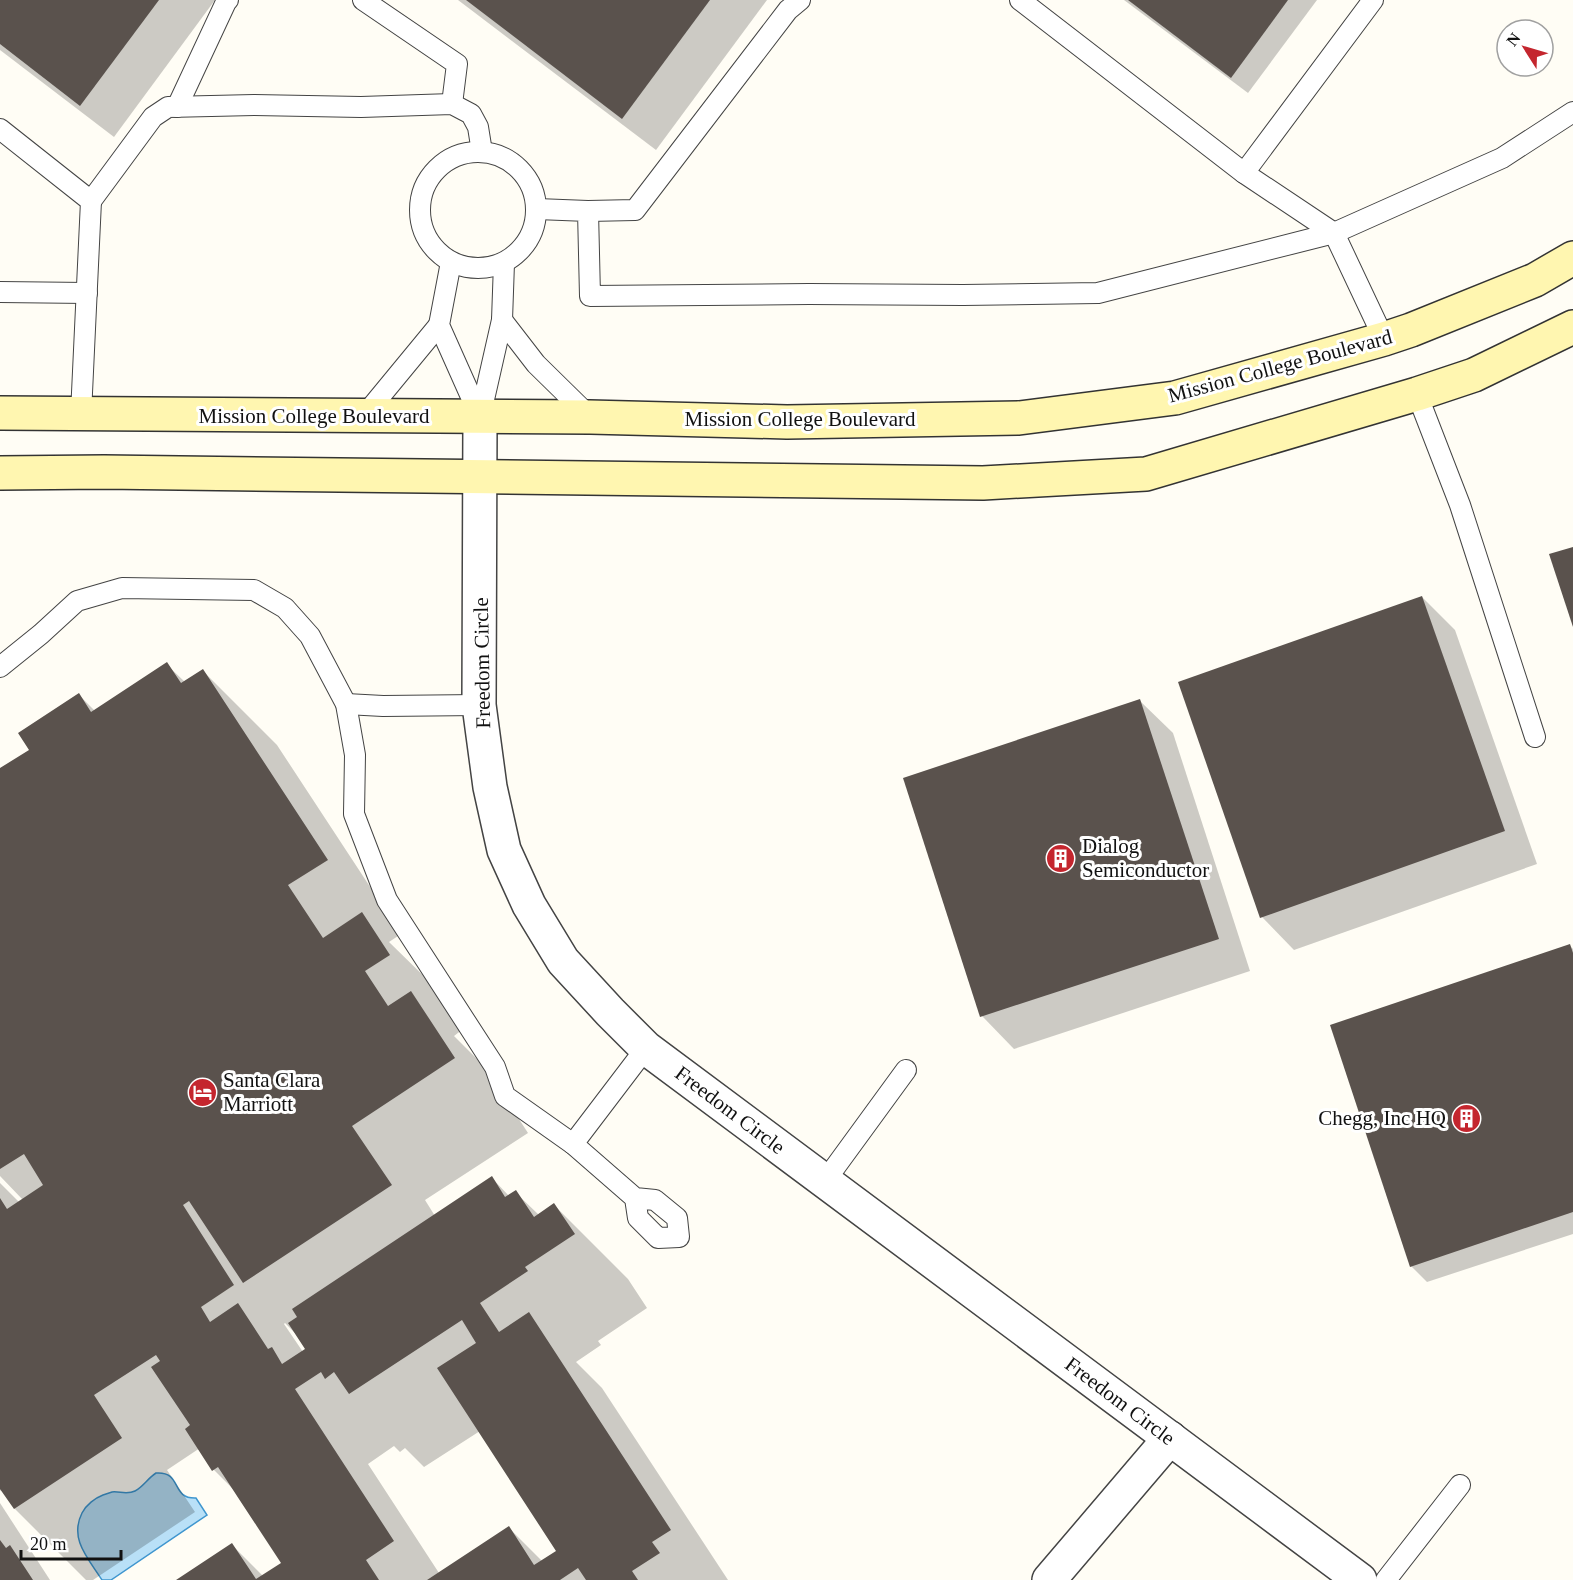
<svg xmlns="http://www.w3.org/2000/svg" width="1573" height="1580" viewBox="0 0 1573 1580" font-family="Georgia,serif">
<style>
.water{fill:#b9e0f7;stroke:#3f96cf;stroke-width:1.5}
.shadow{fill:#0003;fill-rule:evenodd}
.building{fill:#5a524d}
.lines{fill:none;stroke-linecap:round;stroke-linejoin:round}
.lane-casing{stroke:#444;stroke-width:22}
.street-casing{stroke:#444;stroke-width:36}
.secondary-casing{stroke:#333;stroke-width:36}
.lane{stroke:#fff;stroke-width:20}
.street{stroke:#fff;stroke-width:33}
.secondary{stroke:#fff6b0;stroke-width:33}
.labels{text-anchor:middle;stroke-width:6;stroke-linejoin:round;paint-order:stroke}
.street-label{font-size:21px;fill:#111;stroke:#fff}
.poi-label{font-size:21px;fill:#111;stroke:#fff;text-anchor:start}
</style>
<rect width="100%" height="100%" fill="#fffdf5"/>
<path class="water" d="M156 1473C183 1471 170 1499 196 1498L207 1515 111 1580H102C88 1558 69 1539 82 1513 86 1505 95 1498 103 1495 106 1494 109 1493 112 1492 119 1491 127 1495 135 1491 143 1487 148 1478 156 1473Z"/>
<g class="shadow">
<polygon points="0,0 215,0 114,137 0,50"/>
<polygon points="458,0 767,0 656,150"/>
<polygon points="1124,0 1317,0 1248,93"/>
<polygon points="1422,597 1455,630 1537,864 1294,950 1262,917"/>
<path d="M166 664 185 682 203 671 277 745 401 934 389 942 436 988 463 1029 454 1036 485 1067 528 1133 425 1200 435 1216 492 1178 509 1196 515 1192 539 1215 554 1205 628 1279 647 1308 598 1341 601 1345 576 1362 602 1388 728 1580H179L232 1545 263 1576 283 1563 237 1493 214 1470 200 1448 167 1470 195 1512 93 1580H86L15 1509 2 1489 0 1491V1183L19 1202 23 1200 0 1176V770L31 750 79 695 95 711ZM285 1323 299 1337 307 1349 303 1352 284 1324ZM480 1431 558 1551 542 1561 509 1528 439 1573 368 1464 394 1446 400 1452 405 1448 424 1467Z"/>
<polygon points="1140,701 1173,733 1250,971 1014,1049 982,1016"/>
<polygon points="1570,946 1573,949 1573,1234 1427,1282 1411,1266"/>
<polygon points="0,1503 50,1580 0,1580"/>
</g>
<g class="building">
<polygon points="0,0 159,0 80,106 0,44"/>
<polygon points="466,0 710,0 622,119"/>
<polygon points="1128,0 1288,0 1231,78"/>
<polygon points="1573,547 1573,627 1549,554"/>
<polygon points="1422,596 1505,831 1260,918 1178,682"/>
<polygon points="167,662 181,683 203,669 328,860 288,885 323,938 362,912 390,955 365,971 388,1006 411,991 455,1058 352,1126 392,1185 243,1283 189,1201 183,1205 234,1285 201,1307 210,1322 238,1303 268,1349 272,1347 282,1364 305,1349 288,1323 297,1317 292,1309 492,1176 505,1197 516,1190 534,1217 554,1203 575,1234 525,1267 528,1271 480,1303 499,1332 529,1312 671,1530 652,1542 660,1553 632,1571 638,1580 586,1580 578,1568 560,1580 427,1580 509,1526 534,1565 556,1551 437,1368 476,1343 462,1320 349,1394 334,1372 325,1379 321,1372 295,1389 394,1541 366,1560 379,1580 176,1580 232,1543 256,1579 281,1563 218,1467 212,1471 185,1429 190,1425 151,1367 160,1361 156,1355 94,1395 122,1438 14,1509 0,1489 0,1198 7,1209 43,1185 24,1154 0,1169 0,768 29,750 18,733 79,693 91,712"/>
<polygon points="1140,699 1219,939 980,1017 903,778"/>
<polygon points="1570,944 1573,953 1573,1212 1410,1267 1330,1025"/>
<polygon points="0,1540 6,1548 10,1545 33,1580 0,1580"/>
</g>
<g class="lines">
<defs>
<g id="lane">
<polyline points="363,0 457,64 452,104"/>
<polyline points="1020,0 1244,173 1334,233 1384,339"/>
<polyline points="177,107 226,2 228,0"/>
<polyline points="0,129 91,201 81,414"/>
<circle cx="478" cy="210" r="58"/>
<polyline points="1244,173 1373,0"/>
<polyline points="91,201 153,117 168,107 254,105 361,107 452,104 471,114 478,127 482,152"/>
<polyline points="537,209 588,211 590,296 809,294 963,295 1098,293 1334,233 1502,158 1573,112"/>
<polyline points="588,211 635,210 788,10 800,0"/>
<polyline points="451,262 439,325 480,417"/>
<polyline points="0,292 87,293"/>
<polyline points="502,320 536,364 590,417"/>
<polyline points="1417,394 1460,505 1535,737"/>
<polyline points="364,416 439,325"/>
<polyline points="480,417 502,320 504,263"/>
<polyline points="0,667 41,634 77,601 122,588 254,590 285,608 310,636 346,704 355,755 354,814 387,900 495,1067 505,1096 573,1144"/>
<polyline points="346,704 383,706 479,705"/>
<polyline points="825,1181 906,1070"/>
<polyline points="635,1198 638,1218 658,1238 679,1237 677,1218 655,1200 635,1198 573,1144 646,1048"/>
<polyline points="1386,1580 1460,1485"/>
</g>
<g id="street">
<polyline points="480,417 479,705 490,787 504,850 529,905 563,961 610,1012 646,1048 1360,1580"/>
<polyline points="1049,1580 1170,1438"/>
</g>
<g id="secondary">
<polyline points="0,413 590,417 787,422 1019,418 1175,398 1384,339 1411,330 1535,280 1573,258"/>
<polyline points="0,473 104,472 983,483 1146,474 1417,394 1474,375 1573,327"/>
</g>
</defs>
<use href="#lane" class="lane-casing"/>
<use href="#street" class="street-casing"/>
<use href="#secondary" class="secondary-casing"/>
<use href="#lane" class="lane"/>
<use href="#street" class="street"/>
<use href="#secondary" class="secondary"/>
</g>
<defs>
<symbol id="building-disc" viewBox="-11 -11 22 22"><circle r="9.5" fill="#c4262e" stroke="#fff"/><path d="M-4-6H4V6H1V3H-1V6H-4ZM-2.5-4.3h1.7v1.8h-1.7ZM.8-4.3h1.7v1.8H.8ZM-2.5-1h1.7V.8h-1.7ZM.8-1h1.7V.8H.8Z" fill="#fff"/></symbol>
<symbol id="hotel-disc" viewBox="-11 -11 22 22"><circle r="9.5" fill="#c4262e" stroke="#fff"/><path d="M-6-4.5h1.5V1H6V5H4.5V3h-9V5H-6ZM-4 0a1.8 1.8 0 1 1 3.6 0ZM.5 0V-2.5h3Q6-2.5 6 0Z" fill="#fff"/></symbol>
</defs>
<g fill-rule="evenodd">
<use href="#building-disc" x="1044" y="842" width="33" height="33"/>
<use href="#hotel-disc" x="186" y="1076" width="33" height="33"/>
<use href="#building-disc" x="1450" y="1102" width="33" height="33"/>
</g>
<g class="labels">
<g class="street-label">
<text transform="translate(1280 366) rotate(-15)" y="7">Mission College Boulevard</text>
<text x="314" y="423">Mission College Boulevard</text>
<text x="800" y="426">Mission College Boulevard</text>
<text transform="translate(482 663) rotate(-91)" y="7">Freedom Circle</text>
<text transform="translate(730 1110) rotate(37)" y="7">Freedom Circle</text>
<text transform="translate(1120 1401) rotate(37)" y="7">Freedom Circle</text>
</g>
<g class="poi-label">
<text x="1082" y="853">Dialog<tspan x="1082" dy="24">Semiconductor</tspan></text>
<text x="223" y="1087">Santa Clara<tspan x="223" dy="24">Marriott</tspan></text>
<text x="1446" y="1125" text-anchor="end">Chegg, Inc HQ</text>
</g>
</g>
<g transform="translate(1525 48) rotate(307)"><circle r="28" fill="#ffffff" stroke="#a0a0a0" stroke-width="1.5"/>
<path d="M0-4.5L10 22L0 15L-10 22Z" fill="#c4262e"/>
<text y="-9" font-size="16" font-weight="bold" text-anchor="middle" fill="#111111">N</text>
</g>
<path d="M21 1550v9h100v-9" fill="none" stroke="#111111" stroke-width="3"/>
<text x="30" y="1550" font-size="18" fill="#111111" stroke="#ffffff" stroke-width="4.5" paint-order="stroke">20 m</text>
</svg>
